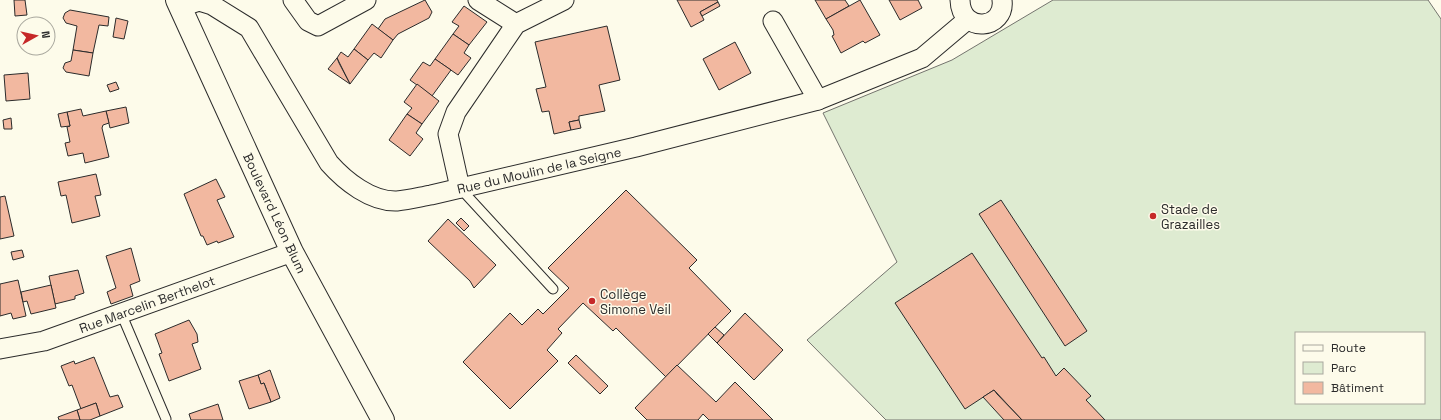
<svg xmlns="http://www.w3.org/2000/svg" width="1441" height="420" viewBox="0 0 1441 420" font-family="'Space Grotesk',sans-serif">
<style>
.green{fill:#deebd1;stroke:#74746e;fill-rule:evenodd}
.building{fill:#f2b8a0;stroke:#2b2b2b}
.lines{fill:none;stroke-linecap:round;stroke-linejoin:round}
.service-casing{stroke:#2b2b2b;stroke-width:11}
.minor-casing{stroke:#2b2b2b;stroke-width:21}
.tertiary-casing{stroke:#2b2b2b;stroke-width:24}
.service{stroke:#fdfbea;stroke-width:9}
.minor{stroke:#fdfbea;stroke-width:19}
.tertiary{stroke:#fdfbea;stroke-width:22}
.poi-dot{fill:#c62828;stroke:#fdfbea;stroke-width:1.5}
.labels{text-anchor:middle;stroke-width:3;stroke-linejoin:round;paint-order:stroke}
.street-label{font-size:13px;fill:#2b2b2b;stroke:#fdfbea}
.poi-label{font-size:13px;fill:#2b2b2b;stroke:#fdfbea;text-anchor:start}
</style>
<rect width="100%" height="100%" fill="#fdfbea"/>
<path class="green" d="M1053 0H1428L1441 19V420H886L807 340 897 262 823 113 952 60ZM1296 333H1424V403H1296Z"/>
<g class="building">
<polygon points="14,0 25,0 27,15 15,16"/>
<polygon points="425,0 432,12 429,18 398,34 393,40 378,29 385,19"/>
<polygon points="677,0 717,0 718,2 700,12 704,20 691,27"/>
<polygon points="815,0 845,0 849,6 826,19"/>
<polygon points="860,0 880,35 865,43 863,41 841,53 832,36 834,35 833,30 826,19"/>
<polygon points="889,0 918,0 922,8 900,20"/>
<polygon points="718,2 720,6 702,16 700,12"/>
<polygon points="464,6 487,22 469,45 453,34 459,26 452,22"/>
<polygon points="70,10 109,17 108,26 99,25 93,53 73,50 77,26 66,23 63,18 65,13"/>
<polygon points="116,18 128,21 124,39 113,37"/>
<polygon points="372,24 393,40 381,58 374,53 368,60 354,49"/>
<polygon points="607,26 620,80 599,85 605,111 579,116 579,120 569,122 571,130 554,134 549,111 542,112 536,89 546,87 535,42"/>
<polygon points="453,34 469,45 464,53 471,58 458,75 435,59"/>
<polygon points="735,42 751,73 719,90 703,59"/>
<polygon points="354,49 368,60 350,84 337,58 341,52 348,57"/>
<polygon points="73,50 93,53 89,76 66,72 63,68 65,63 71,61"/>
<polygon points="337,58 339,63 350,84 328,69"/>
<polygon points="435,59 451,70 432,96 410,80 423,62 430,66"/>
<polygon points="28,73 30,99 6,101 4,75"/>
<polygon points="116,82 119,89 110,92 107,85"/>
<polygon points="417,84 439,101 422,124 407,114 412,108 404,102"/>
<polygon points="126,107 129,123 110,128 106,111"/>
<polygon points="81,109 83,116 106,111 109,123 103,125 102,128 109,157 85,163 83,153 68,156 65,143 70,142 67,127 70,126 67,112"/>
<polygon points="67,112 70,126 61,127 58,114"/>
<polygon points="407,114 422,124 416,133 423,139 410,156 389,140"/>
<polygon points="11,118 12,129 4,129 3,120"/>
<polygon points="579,120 581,128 571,130 569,122"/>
<polygon points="96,174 101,195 95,196 100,216 72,223 66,195 61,196 58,182"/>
<polygon points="216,179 225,197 217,200 234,237 218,243 217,241 207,245 203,236 201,236 184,194"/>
<polygon points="626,190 697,260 689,268 731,311 666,377 616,328 613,331 583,303 558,329 562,333 547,350 558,361 510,409 463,362 510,313 522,325 538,309 543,314 569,288 548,268"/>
<polygon points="5,196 14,236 0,239 0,197"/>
<polygon points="1001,200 1087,331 1065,346 979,214"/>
<polygon points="461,218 469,226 464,231 456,223"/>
<polygon points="448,219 496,265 474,288 470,281 428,241"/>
<polygon points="131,248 140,281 130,285 133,296 111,304 107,292 116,288 106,256"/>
<polygon points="22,250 24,257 13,260 11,252"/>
<polygon points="972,253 1042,358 1044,357 1056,376 1064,368 1091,396 1086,400 1105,420 1022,420 994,390 965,409 895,303"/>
<polygon points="78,270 84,293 75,296 75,299 55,304 49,276"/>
<polygon points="18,280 26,316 13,319 11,313 0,316 0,284"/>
<polygon points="51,285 56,308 31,314 27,301 23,302 21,292"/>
<polygon points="745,313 783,350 754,380 717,343"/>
<polygon points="189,320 197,334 198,342 192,344 201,369 169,381 159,354 162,353 155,334"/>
<polygon points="715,327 724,335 717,343 708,334"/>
<polygon points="576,355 608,386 600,394 568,363"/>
<polygon points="94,357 110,397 118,395 123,407 100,416 96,403 81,409 72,385 69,386 61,366 74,361 75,364"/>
<polygon points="677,365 716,402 735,382 773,420 709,420 703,414 698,420 647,420 635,408"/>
<polygon points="270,370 280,398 271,402 264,383 261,384 258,375"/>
<polygon points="258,375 261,384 264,383 271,402 249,409 239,381"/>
<polygon points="994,390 997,394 1022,420 1004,420 983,397"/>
<polygon points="96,403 100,416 90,420 80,420 77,410"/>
<polygon points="218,404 223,420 191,420 189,414"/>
<polygon points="77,410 80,420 59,420 58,417"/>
</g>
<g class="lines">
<defs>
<g id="service">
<polyline points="460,188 553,289"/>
<polyline points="121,313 166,419"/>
</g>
<g id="minor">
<polyline points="293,0 308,21 318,26 366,0"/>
<polyline points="478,0 516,24"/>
<path d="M960 0C961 35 1006 29 1002 0"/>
<path d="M181 7 199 1 212 5 249 28 329 163C345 181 371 202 397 201 408 200 420 197 431 195L636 147 818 100 922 58 967 20"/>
<polyline points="773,21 818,100"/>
<polyline points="460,188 448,134 456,112 516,24 564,0"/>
<polyline points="0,349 44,341 292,252"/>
</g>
<polyline id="tertiary" points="177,0 292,252 383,420"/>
</defs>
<use href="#service" class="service-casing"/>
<use href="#minor" class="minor-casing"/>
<use href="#tertiary" class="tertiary-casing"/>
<use href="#service" class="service"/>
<use href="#minor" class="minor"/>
<use href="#tertiary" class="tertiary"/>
</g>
<g class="poi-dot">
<circle cx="1153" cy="216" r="4"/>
<circle cx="592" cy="301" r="4"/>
</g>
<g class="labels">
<g class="street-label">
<text transform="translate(539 170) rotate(-13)" y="5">Rue du Moulin de la Seigne</text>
<text transform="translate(275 213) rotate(65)" y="5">Boulevard Léon Blum</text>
<text transform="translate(147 304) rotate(-20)" y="5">Rue Marcelin Berthelot</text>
</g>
<g class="poi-label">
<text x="1161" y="214">Stade de<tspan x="1161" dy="15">Grazailles</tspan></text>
<text x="600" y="299">Collège<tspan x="600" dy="15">Simone Veil</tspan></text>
</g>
</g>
<rect x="1295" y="332" width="130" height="72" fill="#fdfbea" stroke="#a9a89e"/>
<rect x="1303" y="345" width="20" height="6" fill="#fdfbea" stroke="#a9a89e"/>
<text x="1331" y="352" font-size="12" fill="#2b2b2b">Route</text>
<rect x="1303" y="362" width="20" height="12" fill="#deebd1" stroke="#a9a89e"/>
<text x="1331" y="372" font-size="12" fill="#2b2b2b">Parc</text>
<rect x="1303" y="382" width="20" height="12" fill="#f2b8a0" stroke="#a9a89e"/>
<text x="1331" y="392" font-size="12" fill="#2b2b2b">Bâtiment</text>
<g transform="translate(36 36) rotate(82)"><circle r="19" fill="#fdfbea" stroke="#a9a89e"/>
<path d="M0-3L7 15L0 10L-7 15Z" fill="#c62828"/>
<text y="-6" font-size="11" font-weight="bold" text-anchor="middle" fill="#2b2b2b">N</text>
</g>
</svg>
